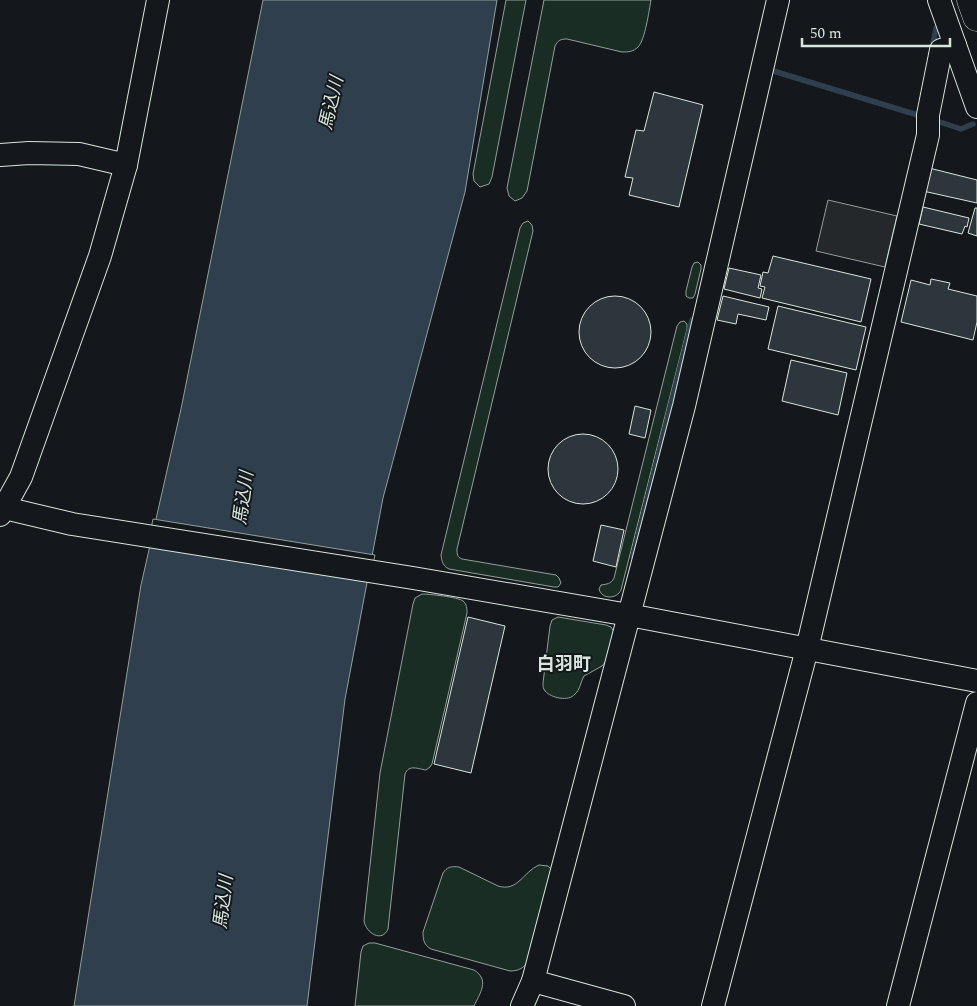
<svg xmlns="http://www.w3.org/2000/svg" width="977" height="1006" viewBox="0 0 977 1006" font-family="Spectral,'Noto Sans JP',serif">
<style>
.green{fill:#1a2d24;stroke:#939e99}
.parking{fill:#24282b;stroke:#939e99}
.water{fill:#2f3f4d;stroke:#939e99}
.pier{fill:#14181c;stroke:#939e99}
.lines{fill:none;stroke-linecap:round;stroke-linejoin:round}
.stream{stroke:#2f3f4d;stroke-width:5.5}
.building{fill:#2c363c;stroke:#d8e6dc}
.minor-casing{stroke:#d8e6dc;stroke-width:24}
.highway-casing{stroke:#d8e6dc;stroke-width:29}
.minor{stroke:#14181c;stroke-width:22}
.highway{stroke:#14181c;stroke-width:28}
.labels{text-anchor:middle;stroke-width:4;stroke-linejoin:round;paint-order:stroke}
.water-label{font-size:18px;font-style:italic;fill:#d8e6dc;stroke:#14181c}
.neighbourhood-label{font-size:18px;font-weight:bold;fill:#d8e6dc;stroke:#14181c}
</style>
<rect width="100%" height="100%" fill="#14181c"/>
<g class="green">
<polygon points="506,0 526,0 492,177 489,184 480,187 474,181 473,174"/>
<path d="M544 0H651C649 11 645 40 638 47 633 52 628 52 622 52L567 39C561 39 558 40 555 46L527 191 522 198 515 201 509 196 507 188Z"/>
<path d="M528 221 532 225 533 231 457 549C457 554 457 557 462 559L556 575 559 578 561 583 558 587H554L449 569C443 566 442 562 441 555L520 228 523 223Z"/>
<polygon points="698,262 701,265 701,269 695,294 693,298 689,298 686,296 686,291 692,267 694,263"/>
<path d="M684 321 687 324V329L621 590C617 599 602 600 599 589L601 585C607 584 611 584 614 578L677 326 680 322Z"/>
<path d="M422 594C429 594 458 597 463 601 467 604 467 609 467 613L432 764 430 767 426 770C418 769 409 764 405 774L388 929C382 943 366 933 364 921L380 773 413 604 415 598Z"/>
<path d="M558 617 606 625 611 627 614 632 607 660 602 666 584 676C581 681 580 690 575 694 569 702 551 698 545 691 543 688 543 687 543 683L550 626 552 620Z"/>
<path d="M539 865 548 866 551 869 529 960C524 968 519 971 510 971L431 949C424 945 423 940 423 932L443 873C447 867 451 866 459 867L498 886C518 892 523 872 539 865Z"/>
<path d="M369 943H375L474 970C490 980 480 993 474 1006H355L361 952 363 946Z"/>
</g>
<polygon class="parking" points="828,200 897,216 885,267 816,251"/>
<polygon class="water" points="263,0 497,0 465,192 383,498 345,699 307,1006 74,1006 141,585 181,409"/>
<polygon class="pier" points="153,519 375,555 370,578 148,543"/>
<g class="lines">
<g class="stream">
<polyline points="932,48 936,28"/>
<polyline points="770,70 921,116"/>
<polyline points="940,122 961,129 973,124"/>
<polyline points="633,557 692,320"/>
</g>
</g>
<g class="building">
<polygon points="654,92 703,105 679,207 629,195 633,178 625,177 636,130 644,131"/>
<polygon points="929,168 977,180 977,203 923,191"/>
<polygon points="923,207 969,218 967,227 965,226 962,234 919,224"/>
<polygon points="975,208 977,208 977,236 968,233"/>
<polygon points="773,256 871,279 861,322 762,298 765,287 760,286 763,272 768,273"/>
<polygon points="729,268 761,275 758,288 762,289 760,298 724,289"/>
<polygon points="931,279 950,283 948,289 977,296 977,322 973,340 901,322 911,280 930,285"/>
<polygon points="723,296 769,307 766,320 738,314 736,324 717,320"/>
<circle cx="615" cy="332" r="36"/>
<polygon points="778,306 866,327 856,370 768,349"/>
<polygon points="791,360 847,373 838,415 782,401"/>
<polygon points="635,406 651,410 645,438 629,434"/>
<circle cx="583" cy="469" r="35"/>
<polygon points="601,525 624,530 616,567 593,561"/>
<polygon points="468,617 505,626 471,773 434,764"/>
</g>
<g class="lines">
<defs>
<g id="minor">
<polyline points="939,0 977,107"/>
<polyline points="0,155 29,153 79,154 126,165"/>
<polyline points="0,507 72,524 413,578 629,615 977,681"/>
<polyline points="0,515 21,477 100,256 126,165 158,0"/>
<polyline points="533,981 624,1006"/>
<polyline points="522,1006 533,981 684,406 778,0"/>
<polyline points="713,1006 807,649 928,135 928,115 941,50 955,45"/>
<polyline points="898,1006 977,703"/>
</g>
<polyline id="highway" points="971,0 977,17"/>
</defs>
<use href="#minor" class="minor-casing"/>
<use href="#highway" class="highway-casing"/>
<use href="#minor" class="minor"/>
<use href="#highway" class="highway"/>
</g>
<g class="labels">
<g class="water-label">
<text transform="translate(331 103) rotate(-77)" y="6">馬込川</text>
<text transform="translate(243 498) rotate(-82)" y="6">馬込川</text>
<text transform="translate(223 902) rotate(-83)" y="6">馬込川</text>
</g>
<g class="neighbourhood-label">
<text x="564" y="670">白羽町</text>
</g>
</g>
<path d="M802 38v8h148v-8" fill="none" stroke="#d8e6dc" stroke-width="2.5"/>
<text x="810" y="38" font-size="15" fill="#d8e6dc" stroke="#14181c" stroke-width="4" paint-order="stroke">50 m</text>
</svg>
